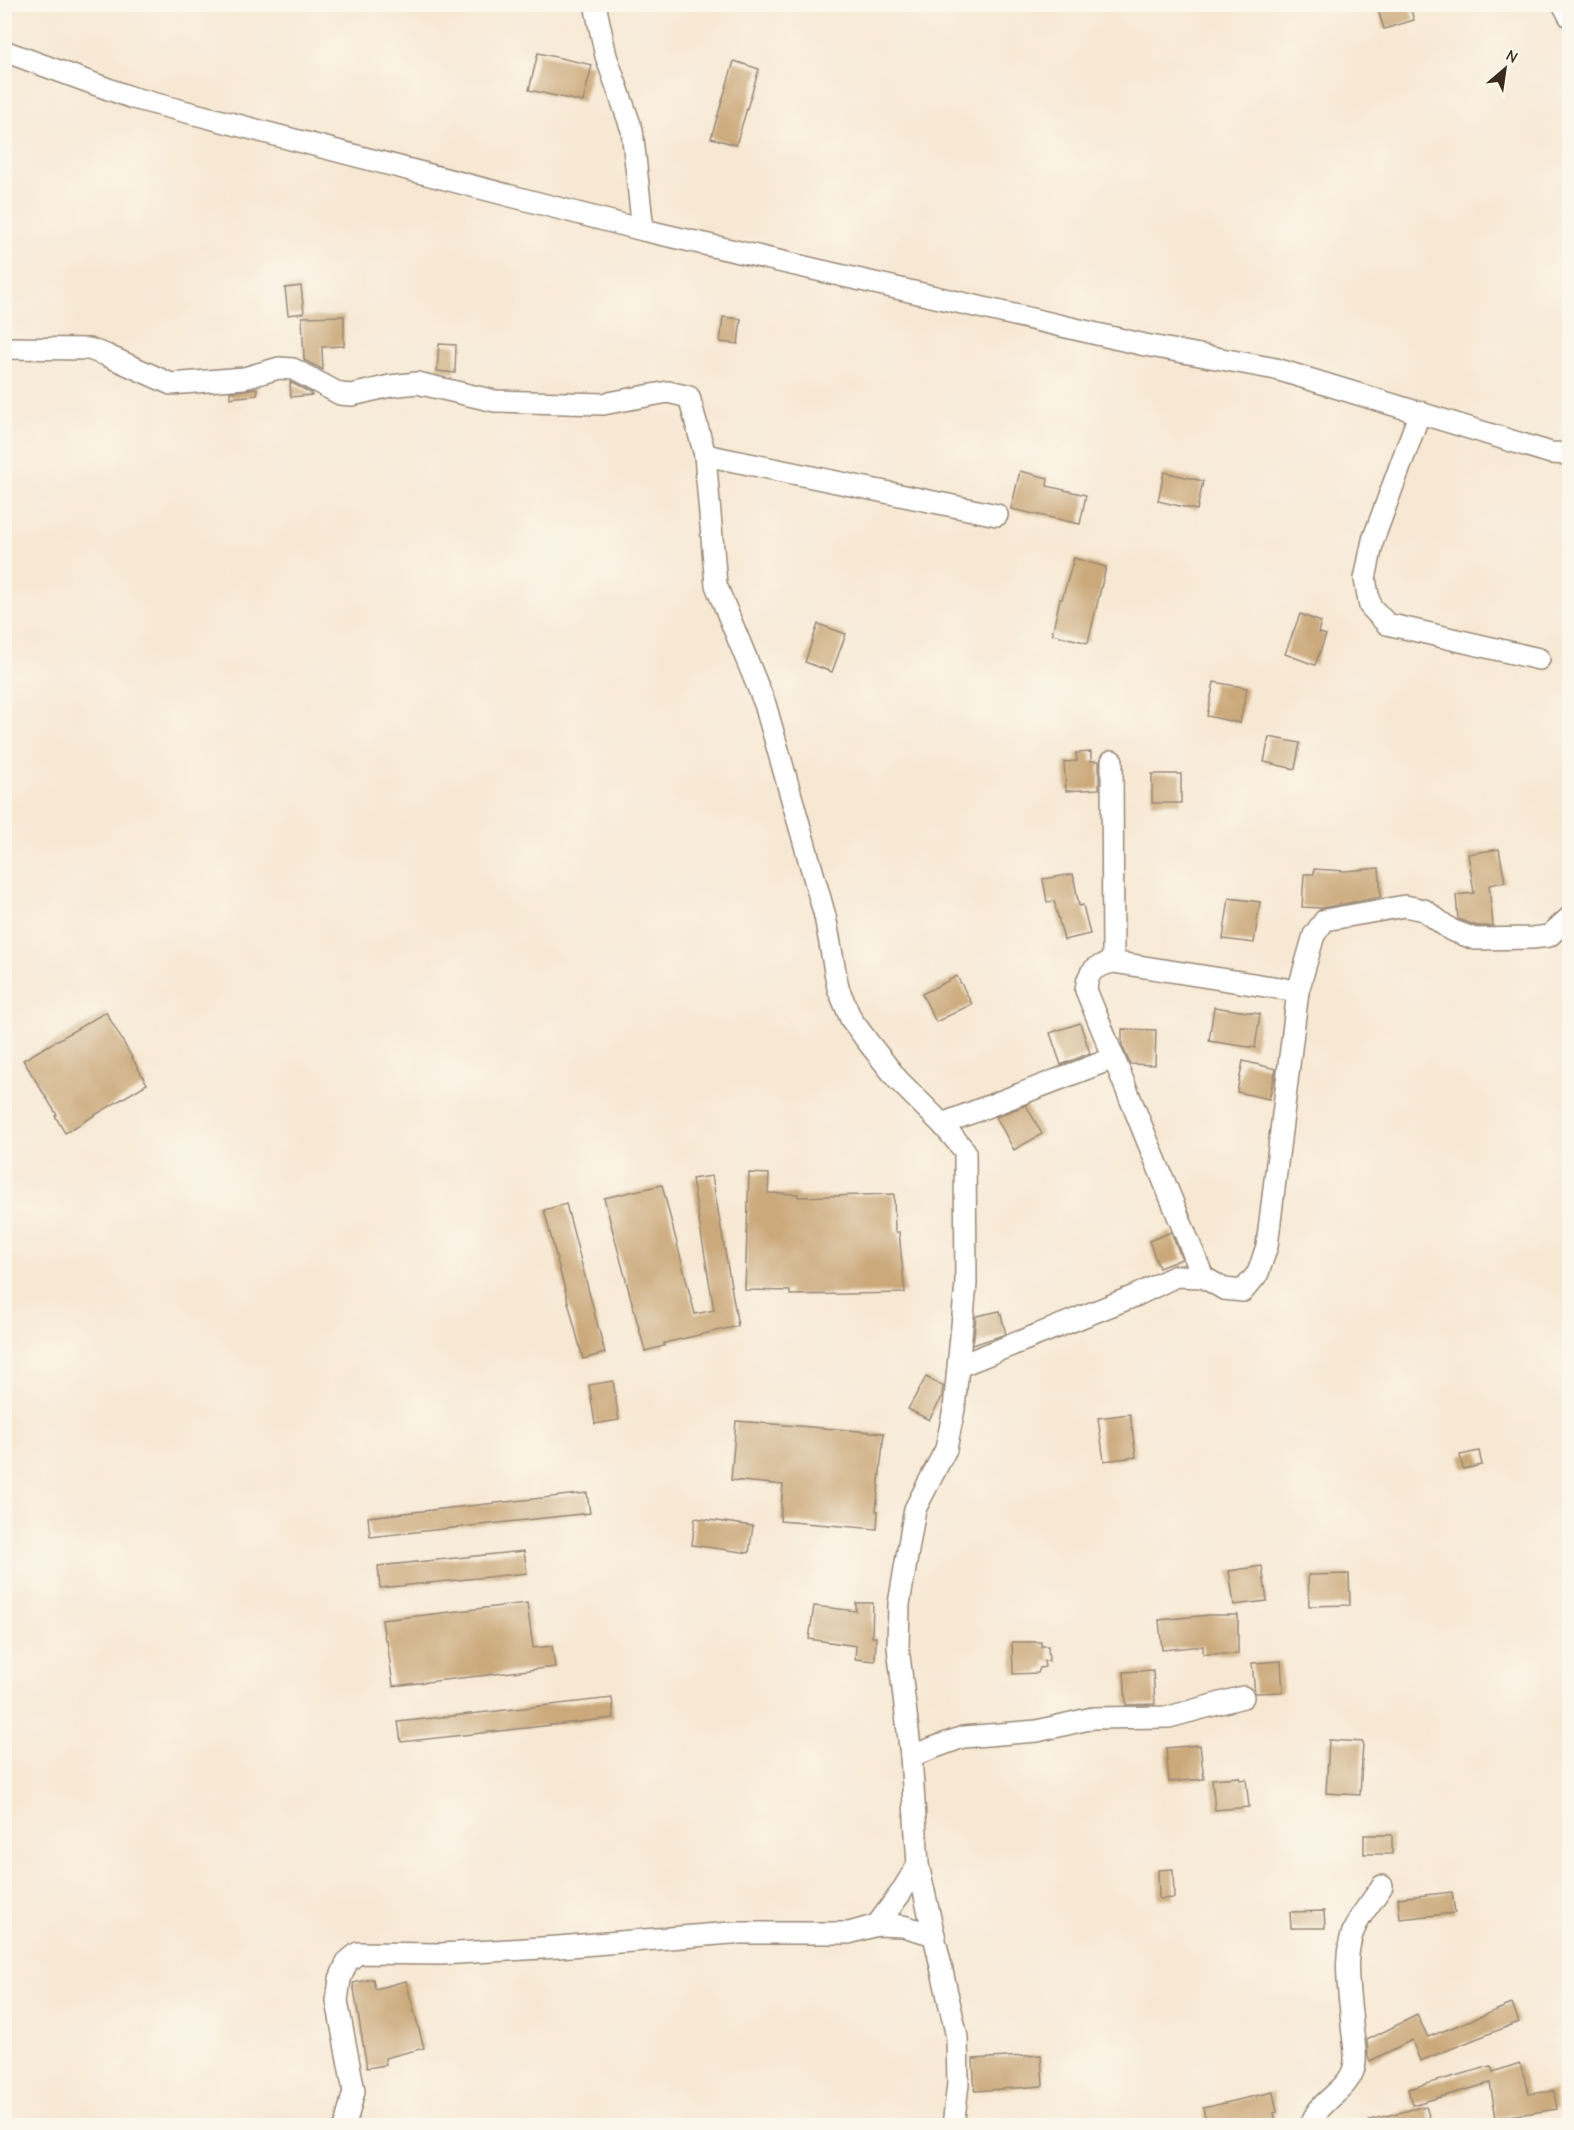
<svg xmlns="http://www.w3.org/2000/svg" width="1574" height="2130" viewBox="0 0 1574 2130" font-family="'Comic Neue',sans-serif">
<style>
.building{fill:#cba97a}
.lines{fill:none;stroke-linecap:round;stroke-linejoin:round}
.minor-casing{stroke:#998978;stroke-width:24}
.minor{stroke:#fff;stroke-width:21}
</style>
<rect width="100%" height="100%" fill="#fbf7ec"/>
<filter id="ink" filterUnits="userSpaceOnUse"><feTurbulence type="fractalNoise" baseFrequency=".0167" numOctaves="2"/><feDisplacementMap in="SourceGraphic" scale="12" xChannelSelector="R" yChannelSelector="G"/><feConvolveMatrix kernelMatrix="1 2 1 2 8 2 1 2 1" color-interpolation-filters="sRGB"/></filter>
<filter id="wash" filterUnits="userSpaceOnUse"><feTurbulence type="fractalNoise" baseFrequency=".008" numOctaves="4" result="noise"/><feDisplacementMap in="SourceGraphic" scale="24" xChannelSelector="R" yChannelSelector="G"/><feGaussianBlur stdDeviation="1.35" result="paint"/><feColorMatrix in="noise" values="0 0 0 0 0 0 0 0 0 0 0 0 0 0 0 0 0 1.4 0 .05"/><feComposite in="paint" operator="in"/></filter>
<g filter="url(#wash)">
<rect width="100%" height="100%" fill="#f7e8d3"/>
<g id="blocks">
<g class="building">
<polygon points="1376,4 1409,4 1414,20 1384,29"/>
<polygon points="538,53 592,65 583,102 529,90"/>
<polygon points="734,61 759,69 736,145 711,138"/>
<polygon points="301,286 304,313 288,315 285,288"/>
<polygon points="344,316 344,346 322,347 323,370 304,360 302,317"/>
<polygon points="723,317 741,319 738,344 720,342"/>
<polygon points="439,344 456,345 455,373 437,371"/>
<polygon points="290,382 311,393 312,395 291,397"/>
<polygon points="257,388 257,395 230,398 230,392"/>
<polygon points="1020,471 1048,478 1047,486 1086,495 1080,524 1011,509"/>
<polygon points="1164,472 1203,481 1197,510 1158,501"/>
<polygon points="1074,558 1106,567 1088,643 1052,634 1060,599 1062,599"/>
<polygon points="1300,614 1321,622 1318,632 1326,635 1315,665 1285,654"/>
<polygon points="818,624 846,634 832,672 805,662"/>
<polygon points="1214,682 1247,688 1240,723 1207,716"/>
<polygon points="1269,737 1300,743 1295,769 1264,762"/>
<polygon points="1091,752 1091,761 1099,761 1099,789 1066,791 1064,762 1077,761 1076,753"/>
<rect x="1152" y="774" width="29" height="29"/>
<polygon points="1499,849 1505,882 1489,885 1493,926 1477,926 1458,919 1456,895 1474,893 1468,854"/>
<polygon points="1379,868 1381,897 1322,908 1302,907 1304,874 1314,874 1314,869 1345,871"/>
<polygon points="1073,874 1079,906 1083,905 1090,934 1064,940 1054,901 1047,902 1043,879"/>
<polygon points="1229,898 1260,902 1254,943 1223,939"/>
<polygon points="957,976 972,1004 936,1022 922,994"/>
<polygon points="1214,1007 1260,1014 1255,1048 1209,1041"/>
<polygon points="106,1012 147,1084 65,1133 55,1116 57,1115 23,1060"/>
<polygon points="1080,1023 1090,1053 1061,1065 1050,1033"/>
<polygon points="1122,1029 1156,1030 1155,1065 1130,1064 1122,1045"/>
<polygon points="1243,1061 1276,1069 1269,1099 1237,1092"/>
<polygon points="1026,1105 1042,1134 1014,1150 996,1117"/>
<polygon points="749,1173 769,1174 768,1193 798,1194 798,1197 894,1194 895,1232 899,1232 905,1293 790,1295 790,1291 745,1290"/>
<polygon points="712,1176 738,1326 664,1343 664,1346 645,1351 604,1198 662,1185 695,1314 714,1310 692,1179"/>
<polygon points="566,1204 605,1353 583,1359 544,1210"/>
<polygon points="1171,1232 1182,1259 1159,1268 1149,1241"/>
<polygon points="1000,1311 1006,1334 973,1345 976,1316"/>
<polygon points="926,1377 943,1386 942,1397 929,1420 908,1409"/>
<polygon points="613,1381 619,1420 595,1424 589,1385"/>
<polygon points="1130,1414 1136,1457 1104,1461 1098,1418"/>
<polygon points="736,1421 884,1433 876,1511 878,1511 877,1529 780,1521 783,1485 731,1480"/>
<polygon points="1479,1451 1482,1465 1463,1469 1460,1455"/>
<polygon points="587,1493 590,1513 370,1537 368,1517"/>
<polygon points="695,1518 753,1526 749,1553 692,1545"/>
<polygon points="524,1551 527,1573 380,1588 378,1566"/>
<polygon points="1262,1566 1267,1601 1234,1605 1229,1571"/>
<polygon points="1349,1574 1350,1605 1309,1606 1308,1575"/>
<polygon points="527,1603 533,1648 552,1646 555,1667 393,1686 387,1640 385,1640 382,1620"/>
<polygon points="856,1603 873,1603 872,1637 876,1637 875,1661 855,1659 856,1646 809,1639 814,1606 856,1611"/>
<polygon points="1209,1615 1238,1615 1238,1654 1203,1654 1203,1646 1162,1650 1159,1620"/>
<polygon points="1012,1642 1041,1642 1041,1646 1048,1646 1049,1661 1044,1661 1045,1667 1040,1668 1038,1673 1013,1674"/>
<polygon points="1281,1661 1283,1692 1255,1693 1252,1663"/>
<polygon points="1153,1670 1155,1704 1126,1705 1124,1672"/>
<polygon points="612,1698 614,1718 401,1742 398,1722"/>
<polygon points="1329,1740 1363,1742 1360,1795 1326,1793"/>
<polygon points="1200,1745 1204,1779 1169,1782 1166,1748"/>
<polygon points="1239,1777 1240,1780 1246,1779 1249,1807 1215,1810 1212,1779"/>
<rect x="1364" y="1835" width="28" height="19"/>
<polygon points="1173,1869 1174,1898 1159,1899 1158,1870"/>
<polygon points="1452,1892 1455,1913 1400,1919 1398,1898"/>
<polygon points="1324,1911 1325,1928 1291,1928 1290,1912"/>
<polygon points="373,1979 375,1989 406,1981 424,2048 385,2058 386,2065 367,2068 353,1983"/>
<polygon points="1512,2004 1519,2022 1420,2061 1412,2040 1370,2061 1368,2057 1367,2040 1417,2015 1428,2037"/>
<polygon points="1041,2055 1043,2086 975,2091 973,2059"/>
<polygon points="1520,2063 1529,2094 1554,2091 1557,2109 1496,2118 1490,2083 1412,2105 1408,2089 1491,2066 1493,2072"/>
<polygon points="1273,2092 1277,2112 1274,2113 1277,2126 1207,2126 1203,2108"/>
<polygon points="1426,2106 1431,2123 1423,2126 1370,2126 1369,2120"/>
</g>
</g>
</g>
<g filter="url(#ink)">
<use href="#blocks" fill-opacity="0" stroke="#998978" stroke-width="1.5"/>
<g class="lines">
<defs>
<g id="minor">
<polyline points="595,4 606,56 632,130 643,230"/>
<polyline points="1563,4 1570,17"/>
<polyline points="4,51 133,98 515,197 643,230 1145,345 1276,369 1551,453 1570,454"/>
<polyline points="4,348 89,349 106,355 171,384 244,378 279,368 293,369 340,394 352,395 390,386 417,383 495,401 603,404 668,392 689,397 705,455 716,585 765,704 825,916 838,988 851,1019 868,1042 898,1080 942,1124 965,1151 966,1284 954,1409 946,1449 915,1509 899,1604 898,1647 911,1756 918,1865 957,2037 958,2084 953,2126"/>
<polyline points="1420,412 1373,540 1365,579 1370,606 1387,624 1539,659"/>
<polyline points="705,455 997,515"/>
<polyline points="1112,761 1113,962"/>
<polyline points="942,1124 1114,1058"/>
<path d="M1203 1277 1086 990C1088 970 1094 967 1113 962L1298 991"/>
<polyline points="959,1366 1137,1295 1176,1276 1203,1277 1224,1289 1243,1291 1258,1273 1267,1246 1298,991 1314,935 1325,920 1405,906 1424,910 1451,930 1475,939 1532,938 1549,936 1570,917"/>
<polyline points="911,1756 963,1737 1037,1731 1093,1718 1169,1717 1243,1697"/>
<polyline points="877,1925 900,1894 918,1865"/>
<polyline points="345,2126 354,2091 337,2001 340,1979 347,1962 358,1953 441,1954 558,1947 731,1933 849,1933 877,1925 903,1926 934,1935"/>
<path d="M1311 2126C1316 2102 1344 2094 1353 2071 1358 2058 1353 2039 1352 2025 1350 1994 1341 1954 1356 1925 1363 1911 1374 1899 1382 1886"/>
</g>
</defs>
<use href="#minor" class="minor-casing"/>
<use href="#minor" class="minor"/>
</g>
</g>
<rect width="1574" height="2130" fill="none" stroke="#fbf7ec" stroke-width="24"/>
<g transform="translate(1505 69) rotate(29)" stroke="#fbf7ec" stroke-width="4.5" paint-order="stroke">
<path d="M0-4.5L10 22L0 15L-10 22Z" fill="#3b2a1e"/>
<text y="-9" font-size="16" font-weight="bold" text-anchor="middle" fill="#3b2a1e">N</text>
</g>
</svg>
